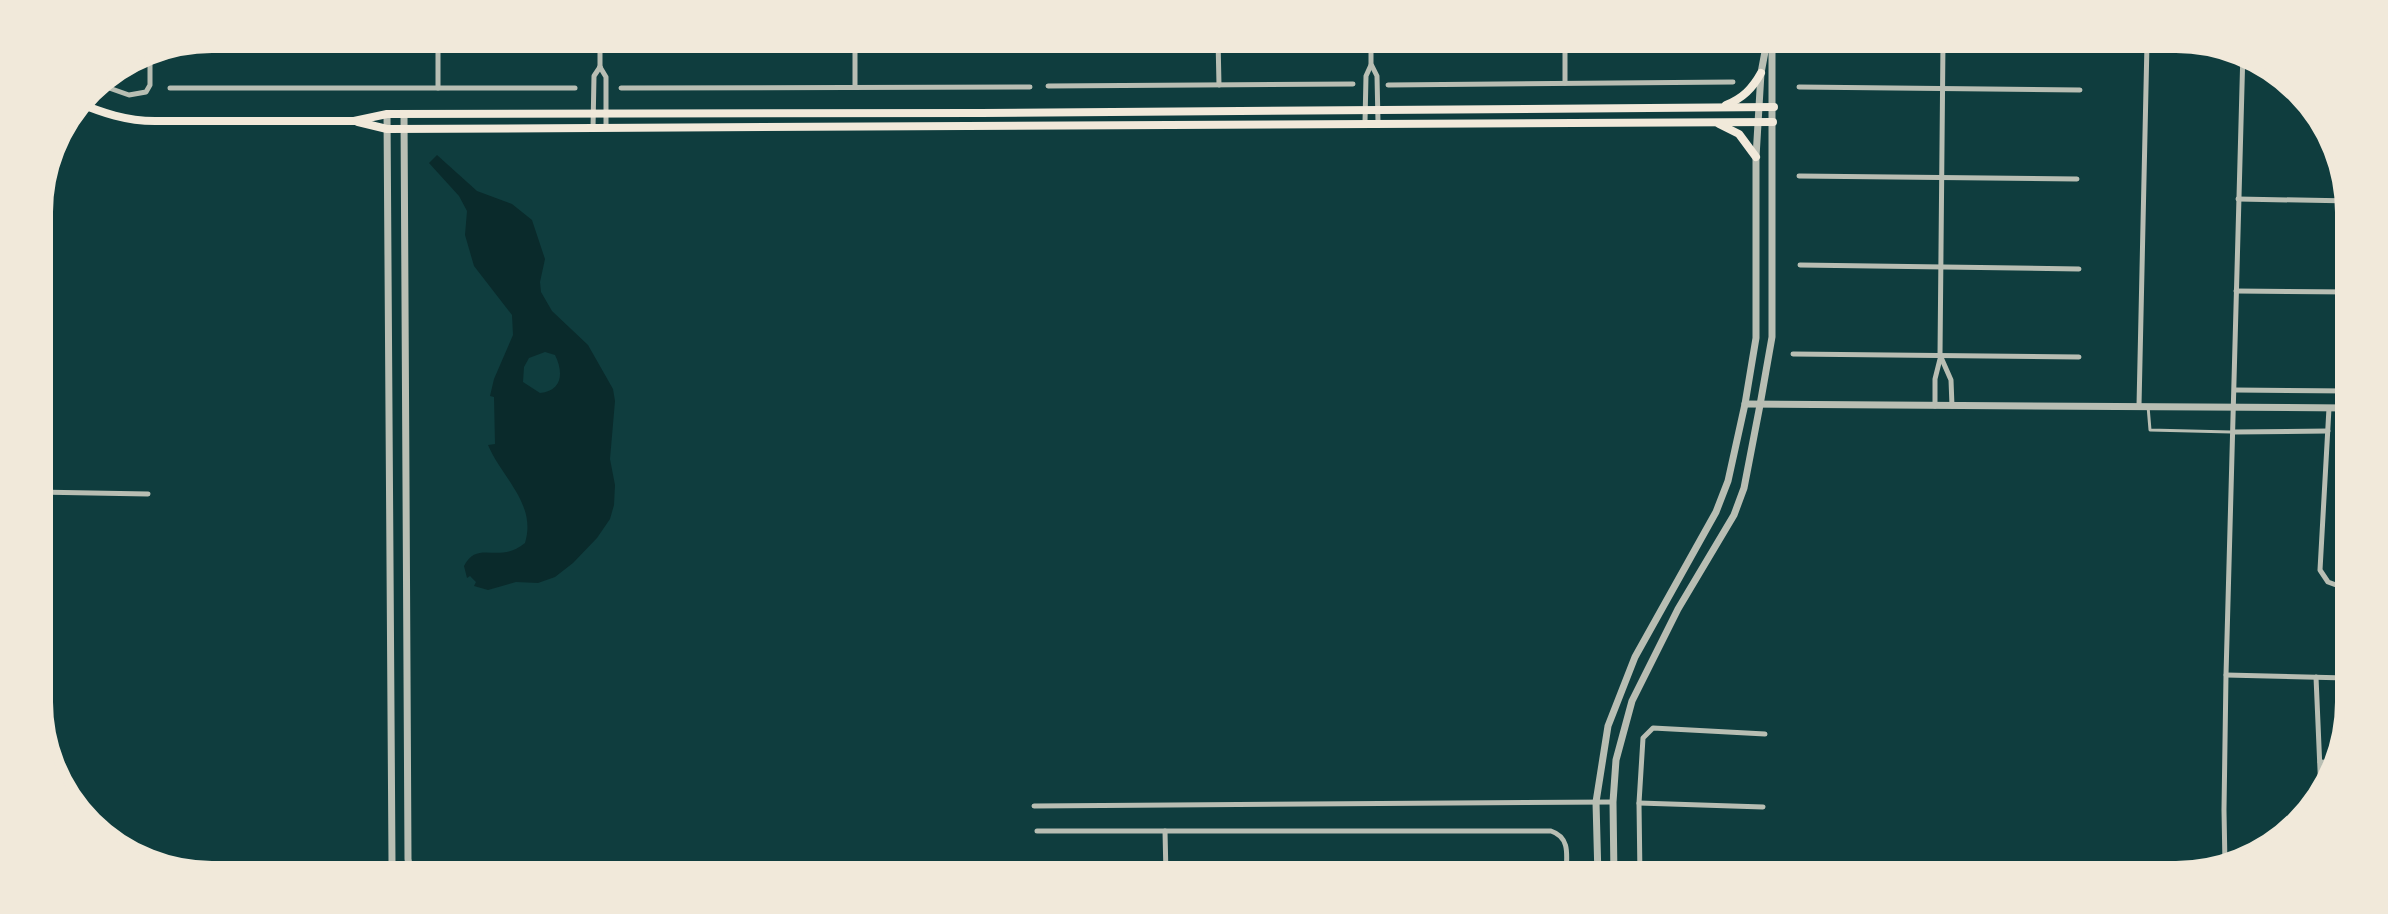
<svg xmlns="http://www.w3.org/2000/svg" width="2388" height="914" viewBox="0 0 2388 914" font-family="Quicksand,sans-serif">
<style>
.water{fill:#0a2a2b;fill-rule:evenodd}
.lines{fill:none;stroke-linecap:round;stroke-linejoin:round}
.service{stroke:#b8beb3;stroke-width:3}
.minor{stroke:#b8beb3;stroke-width:5}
.tertiary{stroke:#b8beb3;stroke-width:7}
.secondary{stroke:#f1e9da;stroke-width:8}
.rim{fill:none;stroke:#f1e9da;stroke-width:10}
</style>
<rect width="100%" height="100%" fill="#0f3d3e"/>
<path class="water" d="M437 155 477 191 512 204 532 220 545 259 540 282 541 292 552 311 588 345 613 389 615 401 610 459 615 485 614 505 610 519 597 538 573 563 555 577 538 583 516 582 488 590 474 586 476 582 470 576 467 578 464 566C478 539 498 565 525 543 537 504 502 478 488 445L495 444 494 397 490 396 494 379 513 335 512 315 474 266 465 235 467 211 459 196 429 163ZM545 352 555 355C564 373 562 391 540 393L523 382 524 367 529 358Z"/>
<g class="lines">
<polyline class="service" points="2148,406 2150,430 2231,432"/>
<g class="minor">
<polyline points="438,35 438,88"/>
<polyline points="600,36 600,67"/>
<polyline points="855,37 855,87"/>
<polyline points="1218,39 1219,85"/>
<polyline points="1371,39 1371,64 1377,76 1378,122"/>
<polyline points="1565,40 1565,83"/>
<polyline points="1943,42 1940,355 1951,380 1952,406"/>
<polyline points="600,67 606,77 606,128"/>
<polyline points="92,82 129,95 146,92 150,85 150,46"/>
<polyline points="1388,85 1733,82"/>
<polyline points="1048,86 1353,84"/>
<polyline points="1799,87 2080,90"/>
<polyline points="170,88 575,88"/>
<polyline points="621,88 1030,87"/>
<polyline points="1365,122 1366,76 1371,65"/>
<polyline points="593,128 594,76 600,67"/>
<polyline points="1799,176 2077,179"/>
<polyline points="2238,199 2352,201"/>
<polyline points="1800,265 2079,269"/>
<polyline points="2236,291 2351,292"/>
<polyline points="1793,354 2079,357"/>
<polyline points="2235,390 2350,391"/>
<polyline points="1935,406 1935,379 1940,359"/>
<polyline points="2139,406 2147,43"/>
<polyline points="2329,408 2320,570 2328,582 2347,589"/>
<polyline points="2234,432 2328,431"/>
<polyline points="36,492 148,494"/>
<polyline points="2226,675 2346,678"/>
<polyline points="2316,677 2321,793"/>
<polyline points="2320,762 2342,763"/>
<polyline points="1639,803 1763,807"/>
<polyline points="1034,806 1613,802"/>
<path d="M1037 831H1551C1572 838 1566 858 1566 877"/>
<polyline points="1165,831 1166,875"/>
<polyline points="2225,866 2224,810 2226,675 2243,50"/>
<polyline points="1640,877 1639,803 1643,738 1653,728 1765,734"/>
</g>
<g class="tertiary">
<polyline points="387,114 392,862 395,872"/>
<polyline points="404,114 408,859 410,872"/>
<polyline points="1745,404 2349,408"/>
<polyline points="1598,877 1596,802 1608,726 1635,657 1716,512 1728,481 1745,404 1756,338 1756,157 1761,73 1767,41"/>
<polyline points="1614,877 1613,802 1616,760 1632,701 1678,609 1734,515 1744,488 1760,405 1772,337 1772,41"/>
</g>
<g class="secondary">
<path d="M76 102C103 113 126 121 155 121H354L387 114 981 113 1774 107"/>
<path d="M1726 105C1743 98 1752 89 1761 73"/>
<polyline points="358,122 387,129 1773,122"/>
<polyline points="1719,124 1739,134 1756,157"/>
</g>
</g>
<path d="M0 0H2388V914H0ZM212 48H2176A164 164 0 0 1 2340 212V702A164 164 0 0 1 2176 866H212A164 164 0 0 1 48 702V212A164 164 0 0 1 212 48Z" fill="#f1e9da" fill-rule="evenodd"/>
<path class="rim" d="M212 48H2176A164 164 0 0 1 2340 212V702A164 164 0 0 1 2176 866H212A164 164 0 0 1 48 702V212A164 164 0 0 1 212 48Z"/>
</svg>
